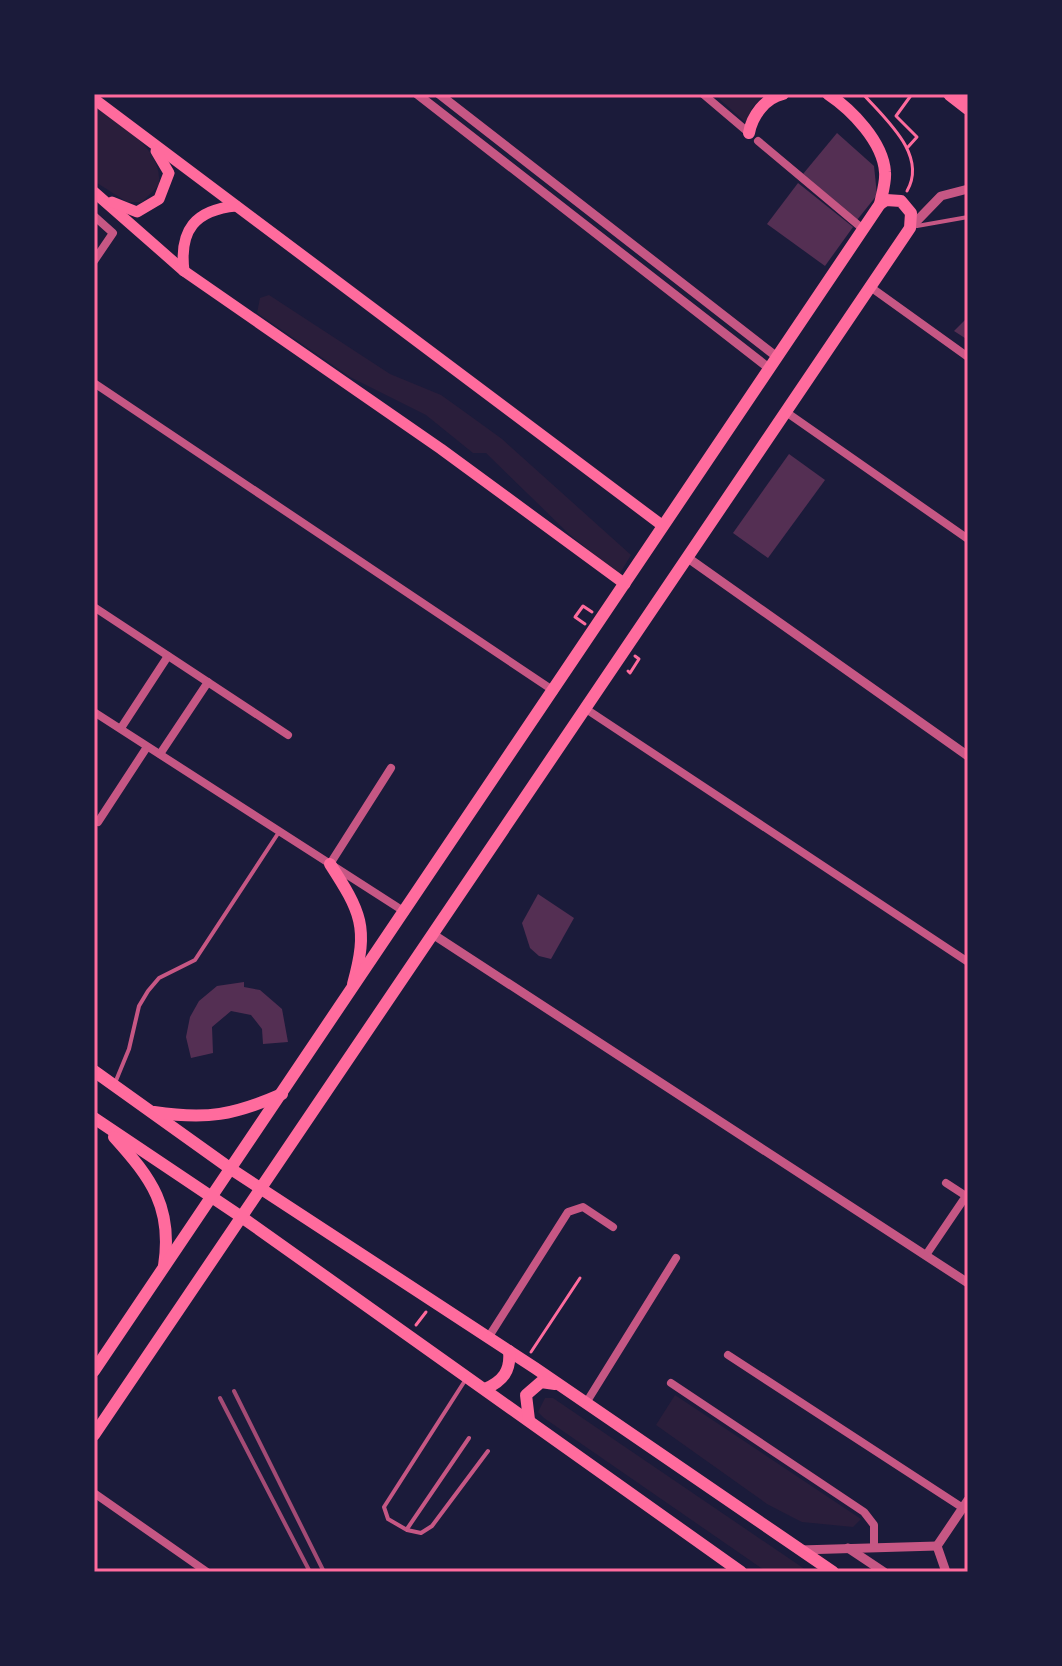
<svg xmlns="http://www.w3.org/2000/svg" width="1062" height="1666" viewBox="0 0 1062 1666" font-family="'Varela Round',sans-serif">
<style>
.green{fill:#2a1e3b}
.building{fill:#542f53}
.lines{fill:none;stroke-linecap:round;stroke-linejoin:round}
.path{stroke:#ff6b9d;stroke-width:3}
.service{stroke:#c65784;stroke-width:4}
.minor{stroke:#c65784;stroke-width:8}
.tertiary{stroke:#c65784;stroke-width:9}
.secondary{stroke:#ff6b9d;stroke-width:11}
.primary{stroke:#ff6b9d;stroke-width:12}
.motorway{stroke:#ff6b9d;stroke-width:14}
.rail{stroke:#a44b75;stroke-width:4}
.neatline{fill:none;stroke:#ff6b9d;stroke-width:3}
</style>
<rect width="100%" height="100%" fill="#1b1b3a"/>
<g class="green">
<polygon points="714,94 765,94 752,108 746,123"/>
<path d="M94 106C120 126 163 147 159 185L142 202H127L94 181Z"/>
<polygon points="269,295 390,374 441,395 462,410 502,439 631,555 619,575 569,534 486,453 473,453 426,415 350,377 257,313 260,298"/>
<polygon points="675,1395 861,1519 853,1527 802,1522 792,1517 767,1504 656,1425"/>
<polygon points="545,1398 553,1398 809,1572 767,1572 544,1418 538,1412"/>
</g>
<g class="building">
<polygon points="837,133 874,166 877,195 857,220 803,174"/>
<polygon points="798,183 853,227 825,266 767,224"/>
<polygon points="968,317 968,340 954,331"/>
<polygon points="789,454 825,480 768,558 733,533"/>
<polygon points="538,894 574,918 551,959 539,956 530,948 522,923"/>
<polygon points="244,982 244,987 260,990 282,1009 288,1042 263,1044 262,1029 251,1015 231,1011 212,1027 213,1053 191,1058 186,1037 190,1017 199,1001 217,986"/>
</g>
<g class="lines">
<g class="path">
<path d="M863 94C885 119 928 155 907 191"/>
<polyline points="908,147 917,137 896,116 912,94"/>
<polyline points="585,624 575,617 583,606 592,612"/>
<polyline points="628,671 630,673 639,659 635,656"/>
<polyline points="416,1325 426,1312"/>
<polyline points="531,1352 580,1278"/>
</g>
<g class="service">
<polyline points="917,226 968,217"/>
<polyline points="115,1083 129,1049 139,1006 148,991 159,978 195,960 279,832"/>
<polyline points="466,1379 384,1507 388,1519 407,1530 421,1533 432,1526 488,1451"/>
<polyline points="407,1529 469,1438"/>
</g>
<g class="minor">
<polyline points="703,94 749,133"/>
<polyline points="758,141 863,229"/>
<polyline points="94,216 113,233 94,261"/>
<polyline points="869,286 968,357"/>
<polyline points="94,383 554,691"/>
<polyline points="786,412 968,539"/>
<polyline points="94,607 288,735"/>
<polyline points="586,709 968,962"/>
<polyline points="94,712 405,912"/>
<polyline points="121,728 168,656"/>
<polyline points="160,754 208,682"/>
<polyline points="98,822 147,747"/>
<polyline points="330,864 391,768"/>
<polyline points="926,1255 966,1196 946,1183"/>
<polyline points="488,1338 568,1212 583,1207 613,1227"/>
<polyline points="728,1355 963,1508"/>
<polyline points="671,1383 864,1512 874,1525 874,1548"/>
<polyline points="586,1403 676,1258"/>
<polyline points="94,1493 207,1572"/>
</g>
<g class="tertiary">
<polyline points="417,94 770,369"/>
<polyline points="439,94 777,357"/>
<polyline points="910,228 941,196 968,189"/>
<polyline points="688,558 968,756"/>
<polyline points="434,935 968,1283"/>
<polyline points="937,1546 968,1500"/>
<polyline points="937,1546 946,1572"/>
<polyline points="848,1548 884,1572"/>
<polyline points="800,1550 937,1546"/>
</g>
<g class="secondary">
<polyline points="94,99 663,526"/>
<polyline points="94,192 184,271 441,449 625,584"/>
<polyline points="112,202 137,212 159,199 169,173 156,151"/>
<path d="M184 271C179 230 195 210 236 206"/>
</g>
<g class="primary">
<path d="M749 133C752 116 765 98 783 94"/>
<path d="M330 864C361 912 369 927 353 984"/>
<polyline points="94,1071 231,1169 535,1368 833,1572"/>
<path d="M154 1112C207 1120 234 1115 282 1094"/>
<polyline points="94,1118 243,1218 741,1572"/>
<path d="M114 1137C152 1179 173 1208 164 1266"/>
<path d="M94 1371 880 204C882 194 886 182 885 172 883 142 852 110 828 94"/>
<path d="M485 1389C503 1381 511 1371 509 1351"/>
<polyline points="529,1420 526,1395 541,1382 555,1384"/>
<polyline points="94,1435 910,228 911,213 901,201 886,200 880,204"/>
</g>
<polyline class="motorway" points="950,94 968,108"/>
<g class="rail">
<polyline points="234,1391 324,1572"/>
<polyline points="220,1398 310,1572"/>
</g>
</g>
<rect width="1062" height="1666" fill="none" stroke="#1b1b3a" stroke-width="192"/>
<rect x="96" y="96" width="870" height="1474" class="neatline"/>
</svg>
